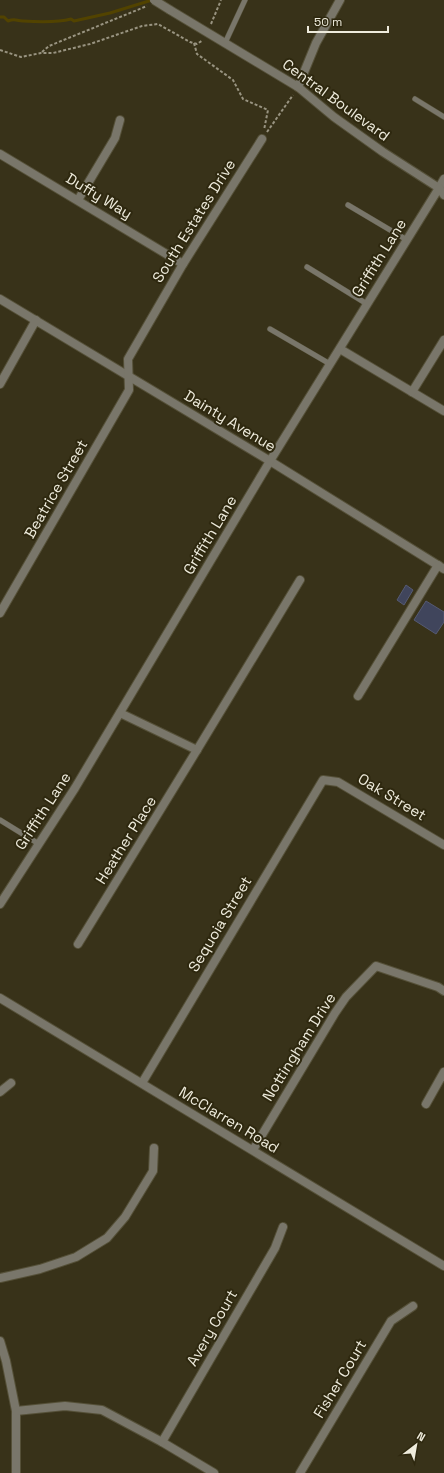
<svg xmlns="http://www.w3.org/2000/svg" width="444" height="1473" viewBox="0 0 444 1473" font-family="'Space Grotesk',sans-serif">
<style>
.lines{fill:none;stroke-linecap:round;stroke-linejoin:round}
.stream{stroke:#524300;stroke-width:3}
.building{fill:#40455c;stroke:#555a73}
.service-casing{stroke:#555038;stroke-width:6}
.minor-casing{stroke:#555038;stroke-width:10}
.tertiary-casing{stroke:#555038;stroke-width:10}
.path{stroke:#999481;stroke-width:2;stroke-dasharray:3 2;stroke-linecap:butt}
.service{stroke:#79766a;stroke-width:5}
.minor{stroke:#79766a;stroke-width:8}
.tertiary{stroke:#79766a;stroke-width:8}
.tertiary-bridge-casing{stroke:#555038;stroke-width:10;stroke-linecap:butt}
.tertiary-bridge{stroke:#79766a;stroke-width:8}
.labels{text-anchor:middle;stroke-width:4;stroke-linejoin:round;paint-order:stroke}
.street-label{font-size:15px;fill:#eeebdc;stroke:#2e280f}
</style>
<rect width="100%" height="100%" fill="#383219"/>
<g class="lines">
<path class="stream" d="M0 17H4L8 21C16 18 16 21 23 21 38 22 56 23 71 19L74 21 110 13 152 0"/>
</g>
<g class="building">
<polygon points="406,585 413,590 404,605 397,600"/>
<polygon points="426,601 444,612 444,622 436,634 414,620"/>
</g>
<g class="lines">
<defs>
<g id="service">
<polyline points="225,43 245,0"/>
<polyline points="415,99 444,117"/>
<polyline points="348,205 407,240"/>
<polyline points="307,267 367,304"/>
<polyline points="270,329 330,364"/>
<polyline points="0,820 39,844"/>
</g>
<g id="minor">
<polyline points="298,87 316,43 340,0"/>
<polyline points="0,154 183,264"/>
<polyline points="439,188 444,179"/>
<polyline points="78,200 115,138 120,120"/>
<polyline points="0,299 270,461 444,569"/>
<polyline points="340,349 444,411"/>
<polyline points="0,384 36,320"/>
<polyline points="412,392 444,340"/>
<polyline points="0,613 129,390 128,359 183,264 262,139"/>
<polyline points="358,696 438,565"/>
<polyline points="120,713 197,750"/>
<polyline points="78,944 197,750 300,580"/>
<polyline points="0,998 444,1266"/>
<polyline points="142,1083 323,780 338,782 444,845"/>
<polyline points="0,1092 11,1083"/>
<polyline points="426,1104 444,1072"/>
<polyline points="253,1150 335,1013 346,997 376,966 438,987 444,991"/>
<polyline points="0,1278 40,1269 76,1257 107,1238 125,1217 153,1171 154,1148"/>
<polyline points="0,1341 6,1361 16,1411 16,1473"/>
<polyline points="16,1411 65,1406 102,1410 162,1442 214,1473"/>
<polyline points="162,1442 275,1248 283,1227"/>
<polyline points="300,1473 391,1321 413,1306"/>
</g>
<g id="tertiary">
<polyline points="170,10 298,87 334,117 383,152 439,188 444,195"/>
<polyline points="0,904 75,788 270,461 439,188"/>
</g>
</defs>
<use href="#service" class="service-casing"/>
<use href="#minor" class="minor-casing"/>
<use href="#tertiary" class="tertiary-casing"/>
<g class="path">
<polyline points="211,24 221,0"/>
<polyline points="194,43 197,54 233,80 243,99 268,110 264,130"/>
<polyline points="0,50 21,57 41,53 53,53 90,44 142,26 158,24 190,42 197,44 203,40"/>
<polyline points="42,52 49,46 147,6"/>
<polyline points="267,132 293,95"/>
</g>
<use href="#service" class="service"/>
<use href="#minor" class="minor"/>
<use href="#tertiary" class="tertiary"/>
<defs>
<polyline id="tertiary-bridge" points="154,0 170,10"/>
</defs>
<use href="#tertiary-bridge" class="tertiary-bridge-casing"/>
<use href="#tertiary-bridge" class="tertiary-bridge"/>
</g>
<g class="labels">
<g class="street-label">
<text transform="translate(336 100) rotate(36)" y="5">Central Boulevard</text>
<text transform="translate(99 196) rotate(31)" y="5">Duffy Way</text>
<text transform="translate(194 221) rotate(-58)" y="5">South Estates Drive</text>
<text transform="translate(379 258) rotate(-58)" y="5">Griffith Lane</text>
<text transform="translate(230 421) rotate(31)" y="5">Dainty Avenue</text>
<text transform="translate(56 489) rotate(-60)" y="5">Beatrice Street</text>
<text transform="translate(210 535) rotate(-59)" y="5">Griffith Lane</text>
<text transform="translate(392 797) rotate(31)" y="5">Oak Street</text>
<text transform="translate(43 811) rotate(-57)" y="5">Griffith Lane</text>
<text transform="translate(126 840) rotate(-58)" y="5">Heather Place</text>
<text transform="translate(220 924) rotate(-59)" y="5">Sequoia Street</text>
<text transform="translate(299 1047) rotate(-58)" y="5">Nottingham Drive</text>
<text transform="translate(229 1120) rotate(31)" y="5">McClarren Road</text>
<text transform="translate(212 1328) rotate(-60)" y="5">Avery Court</text>
<text transform="translate(340 1379) rotate(-59)" y="5">Fisher Court</text>
</g>
</g>
<g transform="translate(416 1445) rotate(31)" stroke="#2e280f" stroke-width="3" paint-order="stroke">
<path d="M0-3L7 15L0 10L-7 15Z" fill="#eeebdc"/>
<text y="-6" font-size="11" font-weight="bold" text-anchor="middle" fill="#eeebdc">N</text>
</g>
<path d="M308 26v6h80v-6" fill="none" stroke="#eeebdc" stroke-width="2"/>
<text x="314" y="26" font-size="12" fill="#eeebdc" stroke="#2e280f" stroke-width="3" paint-order="stroke">50 m</text>
</svg>
